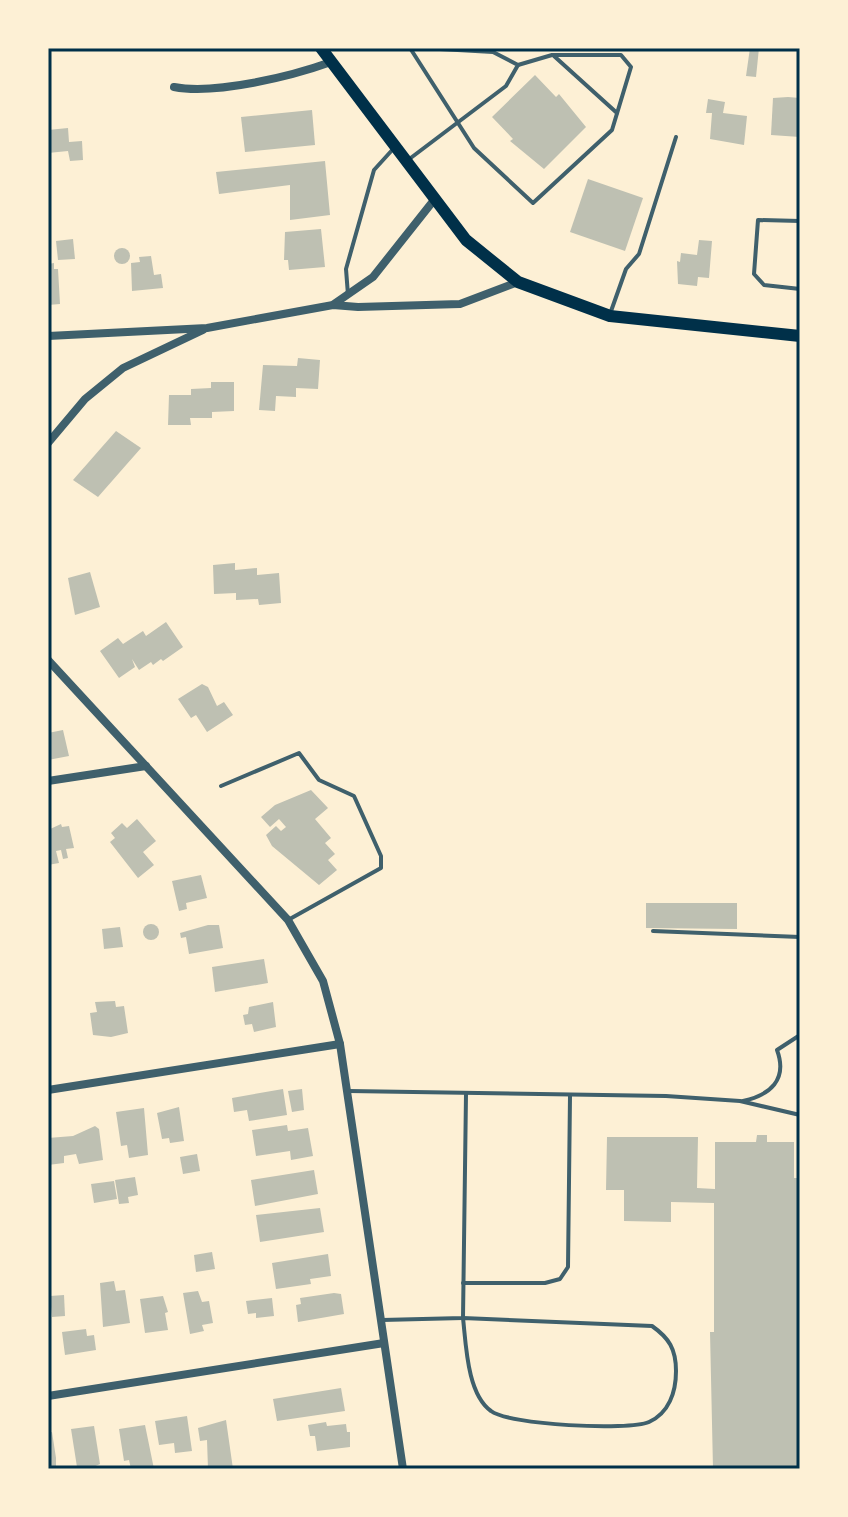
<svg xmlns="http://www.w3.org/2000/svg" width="848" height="1517" viewBox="0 0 848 1517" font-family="'Golos Text',sans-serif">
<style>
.building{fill:#bec0b2}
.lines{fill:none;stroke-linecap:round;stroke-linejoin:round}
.service{stroke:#3f606c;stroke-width:4}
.minor{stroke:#3f606c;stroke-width:8}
.secondary{stroke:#003049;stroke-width:12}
.neatline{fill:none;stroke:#003049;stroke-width:3}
</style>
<rect width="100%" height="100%" fill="#fdf0d5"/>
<g class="building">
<polygon points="750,48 759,48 756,77 746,76"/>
<polygon points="535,75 556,97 559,94 586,127 544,169 510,141 513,139 492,117"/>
<polygon points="788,97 800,98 800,137 771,135 773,98"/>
<polygon points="708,99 725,102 723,113 747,116 744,145 710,139 712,113 706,113"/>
<polygon points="312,110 315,145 245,152 241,117"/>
<polygon points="68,128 69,142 82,141 83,160 70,161 68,151 48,153 48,130"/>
<polygon points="325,161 330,215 290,220 290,185 219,194 216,172"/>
<polygon points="588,179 643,198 625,251 570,232"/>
<polygon points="321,229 325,267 289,270 288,260 284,260 285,232"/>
<polygon points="73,239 75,259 58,260 56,241"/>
<polygon points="699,240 712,241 709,278 698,277 697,286 678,284 677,261 680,262 681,253 697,255"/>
<circle cx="122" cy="256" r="8"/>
<polygon points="151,256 154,275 161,274 163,288 132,291 131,263 140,262 139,257"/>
<polygon points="54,263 54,269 58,269 60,304 48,305 48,264"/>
<polygon points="298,358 320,360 318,389 296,388 296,397 276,396 275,411 259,410 263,365 297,366"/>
<polygon points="211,382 234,382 234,411 212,412 212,418 190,418 191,425 168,425 169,395 191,395 191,389 211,388"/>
<polygon points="116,431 141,448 98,497 73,480"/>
<polygon points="235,563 235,570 257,568 257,575 279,573 281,603 259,605 258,599 236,600 236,593 214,594 213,565"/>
<polygon points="90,572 100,607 75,615 68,578"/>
<polygon points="166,622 183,647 163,661 161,659 153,665 151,662 139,670 132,659 135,667 119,678 100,651 118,638 123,644 143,631 146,636"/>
<polygon points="202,684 208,687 217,706 224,702 233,715 207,732 196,715 191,718 178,699"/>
<polygon points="63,730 69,756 48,760 48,733"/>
<polygon points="311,790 328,808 315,819 331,838 325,843 335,854 328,860 337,870 319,885 272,846 266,835 276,826 281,831 286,827 279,819 270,827 261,817 275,805"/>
<polygon points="137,819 156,841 143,852 154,865 138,878 110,842 115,838 111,833 122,823 127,828"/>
<polygon points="61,824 62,827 69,826 74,848 66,849 68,858 63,859 61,850 56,851 59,863 48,865 48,830"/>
<polygon points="201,875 207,898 186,903 187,909 179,911 172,881"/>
<polygon points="646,903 737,903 737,929 646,928"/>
<circle cx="151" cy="932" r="8"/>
<polygon points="208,925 219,925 223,948 189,954 186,937 181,938 180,933"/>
<polygon points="120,927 123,947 104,949 102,929"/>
<polygon points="264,959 268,983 215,992 212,967"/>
<polygon points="115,1001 116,1007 124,1006 128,1033 111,1037 93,1035 90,1013 97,1012 95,1002"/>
<polygon points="273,1002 276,1027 254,1032 252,1024 245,1025 243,1015 248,1014 249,1007"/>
<polygon points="283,1089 287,1115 249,1121 247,1110 234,1112 232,1098"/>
<polygon points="302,1089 304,1110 292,1112 288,1091"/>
<polygon points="179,1107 184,1141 170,1143 169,1138 162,1139 157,1113"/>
<polygon points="144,1108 148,1155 129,1158 127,1145 121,1146 116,1112"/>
<polygon points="287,1125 288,1131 308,1128 313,1156 291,1160 290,1151 256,1156 252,1130"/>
<polygon points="95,1126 99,1129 103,1160 79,1164 76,1154 64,1156 64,1163 48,1165 48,1138 73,1136"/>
<polygon points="757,1135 767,1135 767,1142 794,1142 794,1178 800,1178 800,1469 713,1469 710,1332 714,1332 714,1203 671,1202 671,1222 624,1221 624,1190 606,1190 607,1137 698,1137 697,1188 715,1189 715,1142 756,1142"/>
<polygon points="197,1154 200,1171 183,1174 180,1157"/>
<polygon points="314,1170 318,1194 255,1206 251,1180"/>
<polygon points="135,1177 138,1195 128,1197 129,1203 119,1204 115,1180"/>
<polygon points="114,1181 117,1199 94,1203 91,1184"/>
<polygon points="320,1208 324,1232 260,1242 256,1215"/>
<polygon points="212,1252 215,1269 196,1272 194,1255"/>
<polygon points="328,1254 331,1276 310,1279 311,1284 276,1289 272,1263"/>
<polygon points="114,1281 116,1291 125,1290 130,1323 103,1327 100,1283"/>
<polygon points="198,1291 202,1302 209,1301 213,1323 202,1325 204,1331 190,1334 183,1293"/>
<polygon points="334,1293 341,1294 344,1314 298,1322 296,1305 301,1304 300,1298"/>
<polygon points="64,1295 65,1316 52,1317 50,1296"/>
<polygon points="163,1296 168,1312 165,1313 168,1330 145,1333 140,1299"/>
<polygon points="272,1298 274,1316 256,1318 256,1313 248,1314 246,1301"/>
<polygon points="86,1329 87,1336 94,1335 96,1350 65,1355 62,1332"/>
<polygon points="341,1388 345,1411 277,1421 273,1399"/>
<polygon points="187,1416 192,1451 175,1453 174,1443 159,1445 155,1421"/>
<polygon points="226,1420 233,1469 208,1469 207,1440 200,1441 198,1428"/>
<polygon points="326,1422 327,1426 346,1424 347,1432 350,1432 350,1447 317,1451 315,1436 310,1436 308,1425"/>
<polygon points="145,1425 154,1469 131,1469 129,1460 124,1461 119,1429"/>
<polygon points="94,1426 100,1464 91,1468 77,1467 71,1429"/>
<polygon points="52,1432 56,1458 56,1469 48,1469 48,1433"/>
</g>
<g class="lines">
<g class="service">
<polyline points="410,48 474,148 533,203 612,130 631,67 621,55 552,55 518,65"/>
<polyline points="554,56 617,113"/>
<polyline points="408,160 506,86 518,65 493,52 422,48"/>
<polyline points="800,221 758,220 754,274 764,285 800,289"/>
<polyline points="348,295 346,269 374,170 394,148"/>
<polyline points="610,314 626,269 639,254 676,137"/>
<polyline points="221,786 299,753 319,780 354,796 381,856 381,868 288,920"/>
<polyline points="653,931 800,937"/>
<polyline points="349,1091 666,1096 740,1101 800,1115"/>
<path d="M743 1101C770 1095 788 1080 777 1050L800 1035"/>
<polyline points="463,1283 545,1283 560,1279 568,1267 570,1096"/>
<path d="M463 1318 652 1326C669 1338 676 1349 676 1371 676 1392 669 1413 649 1422 628 1431 509 1425 491 1411 467 1394 466 1344 463 1318Z"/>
<polyline points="382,1320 463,1318 466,1094"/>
</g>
<g class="minor">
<path d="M174 87C216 95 292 76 331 62"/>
<polyline points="334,304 373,277 434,200"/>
<polyline points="48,336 207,328 333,305 358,307 460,304 518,282"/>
<polyline points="48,443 85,399 123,368 203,330"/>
<polyline points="48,660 288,920 323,981 340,1044 403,1469"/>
<polyline points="48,781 146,766"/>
<polyline points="48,1090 340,1044"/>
<polyline points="48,1396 384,1343"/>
</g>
<polyline class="secondary" points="321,48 466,240 518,282 610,316 800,336"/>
</g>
<rect width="848" height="1517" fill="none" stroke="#fdf0d5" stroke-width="100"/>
<rect x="50" y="50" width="748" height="1417" class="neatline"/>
</svg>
